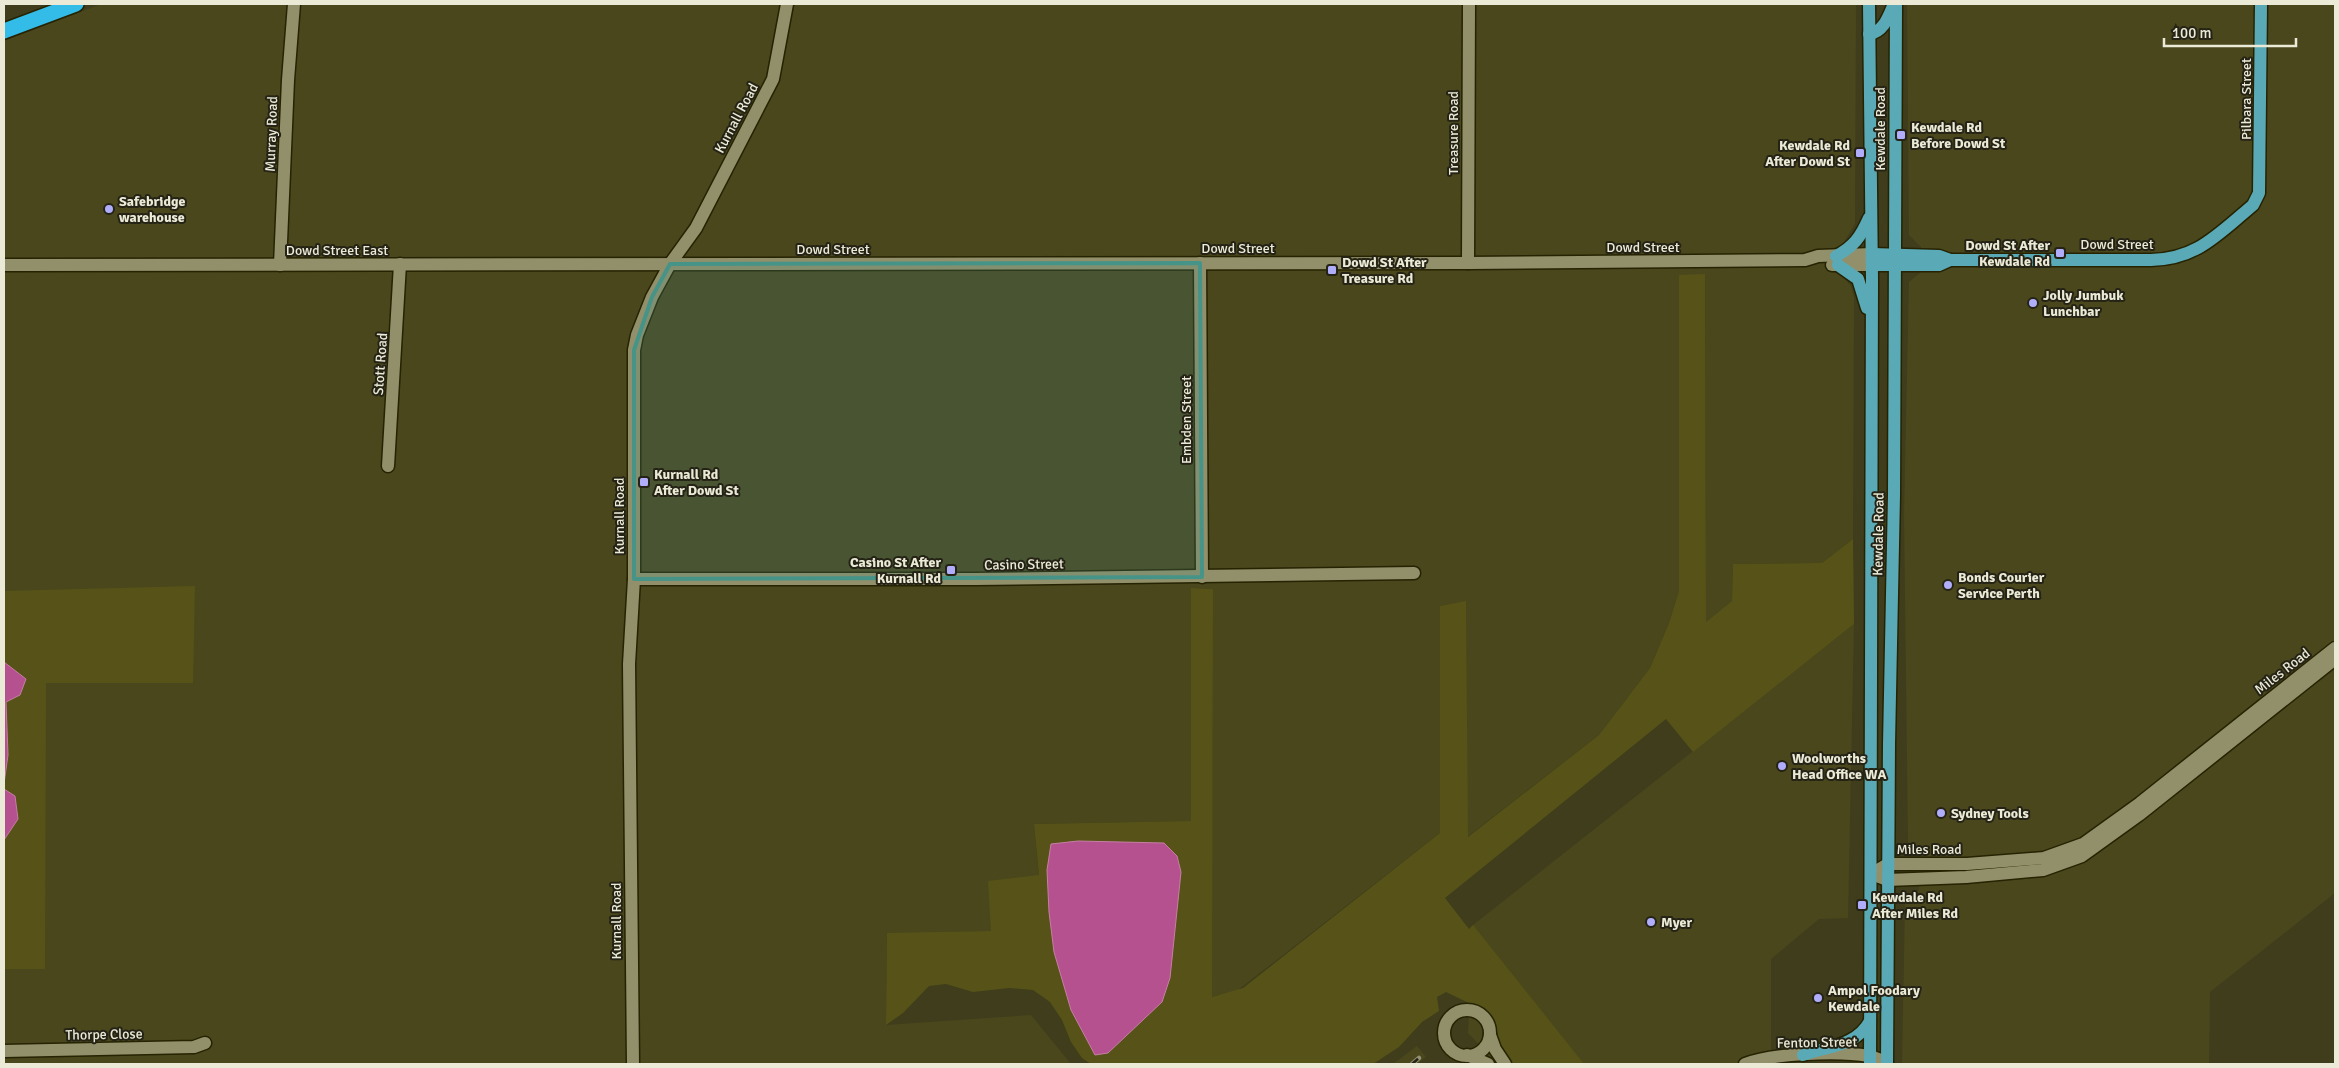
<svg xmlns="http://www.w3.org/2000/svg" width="2339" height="1068" viewBox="0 0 2339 1068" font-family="Signika,sans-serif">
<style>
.built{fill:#4a471d}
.green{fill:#575318}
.water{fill:#b5518e;stroke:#c57fa4}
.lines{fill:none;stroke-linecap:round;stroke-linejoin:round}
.minor-casing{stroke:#262302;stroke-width:15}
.major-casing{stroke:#262302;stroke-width:15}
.highway-casing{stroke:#262302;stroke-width:18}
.minor{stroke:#92906b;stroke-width:12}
.major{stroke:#59aab6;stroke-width:12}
.highway{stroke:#33bce8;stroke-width:15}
.rail-casing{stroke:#949277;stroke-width:4.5}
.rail{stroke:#242315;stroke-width:2.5;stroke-dasharray:8;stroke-linecap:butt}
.marked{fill:#469388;fill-opacity:0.2;stroke:#469388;stroke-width:4;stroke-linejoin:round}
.poi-dot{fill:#b0aefa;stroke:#242315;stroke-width:2}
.labels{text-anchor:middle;stroke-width:4;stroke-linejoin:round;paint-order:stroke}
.street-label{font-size:14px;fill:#ebead7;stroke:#242315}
.poi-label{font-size:14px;font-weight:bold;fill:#ebead7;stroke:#242315;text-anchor:start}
</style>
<rect width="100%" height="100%" fill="#3f3d1b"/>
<g class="built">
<polygon points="101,4 1856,4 1855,224 1841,247 1842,276 1851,286 1854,298 1853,539 1822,563 1733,564 1732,601 1706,622 1705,275 1679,275 1679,591 1669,623 1650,668 1599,735 1467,837 1466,602 1440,606 1440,833 1238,990 1211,997 1213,589 1192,588 1191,821 1034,824 1039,876 991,931 887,934 886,1025 1031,1015 1071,1064 4,1064 4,41"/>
<polygon points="1907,4 2335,4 2335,893 2210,992 2209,1064 1902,1064 1905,903 1919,890 1921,851 1908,842 1904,515 1909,282 1920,273 1921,247 1909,235"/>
<polygon points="1854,624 1848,918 1819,919 1771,959 1771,1064 1497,1064 1468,1033 1473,925"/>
<polygon points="1417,1046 1426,1057 1417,1064 1393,1064"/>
</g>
<g class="green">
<polygon points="1705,274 1706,622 1732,601 1733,564 1822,563 1853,539 1854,624 1693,752 1666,719 1445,898 1469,929 1473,925 1584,1064 1510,1064 1497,1038 1489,1015 1477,1007 1446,992 1437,997 1439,1011 1422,1022 1399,1047 1373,1064 1091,1064 1082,1058 1071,1042 1062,1020 1050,1002 1033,990 1009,988 973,992 946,984 929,986 903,1013 886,1025 887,933 991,931 988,881 1039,875 1034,824 1191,821 1191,588 1213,589 1212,997 1243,988 1440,833 1440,606 1466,601 1468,837 1599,735 1650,668 1669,623 1679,591 1679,275"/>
<polygon points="195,586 193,683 46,683 45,969 4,969 4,840 18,818 15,796 4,789 8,755 6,702 20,695 26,679 4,662 4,591"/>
</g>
<g class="water">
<polygon points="4,662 26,679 20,695 6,702 8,755 4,784"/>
<polygon points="4,789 15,796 18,819 4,840"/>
<polygon points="1078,841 1164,843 1177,856 1181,872 1170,978 1162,1002 1108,1053 1095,1055 1071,1010 1054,952 1049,912 1047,870 1051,844"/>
</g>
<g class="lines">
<defs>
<g id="minor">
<polyline points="1200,263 1202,577"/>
<polyline points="1468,263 1469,4"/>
<polyline points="4,265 1468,263 1805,260 1818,256 1872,254"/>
<polyline points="280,265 288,80 294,4"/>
<polyline points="1832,265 1872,265"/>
<polyline points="388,466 400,264"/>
<polyline points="634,579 975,579 1414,573"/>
<polyline points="1871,874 1888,864 1967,864 2044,858 2083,844 2140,803 2335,648"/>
<polyline points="1879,877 1887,880 1966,877 2043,870 2082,856 2139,815 2335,659"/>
<circle cx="1467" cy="1033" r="23"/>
<polyline points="1490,1035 1495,1049 1505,1064"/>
<polyline points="4,1051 194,1047 205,1043"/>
<polyline points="1467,1055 1488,1064"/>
<polyline points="633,1064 629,664 634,579 634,350 637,335 652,297 670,264 696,228 773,79 787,4"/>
<path d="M1745 1064C1773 1053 1839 1051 1869 1056 1875 1057 1882 1061 1887 1063"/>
</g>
<g id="major">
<polyline points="1869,4 1872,280 1870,1064"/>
<path d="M1869 34C1883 32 1888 18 1893 6"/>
<path d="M1872 254 1939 256 1950 260H2151C2194 259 2214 238 2246 211L2253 205 2259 193 2261 4"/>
<path d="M1836 256C1854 247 1861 236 1869 218"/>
<polyline points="1838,265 1858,279 1867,308"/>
<polyline points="1872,265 1939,265 1950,260"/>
<path d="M1803 1055C1827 1046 1856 1047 1870 1021"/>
<polyline points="1887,1064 1889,744 1894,495 1896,4"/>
</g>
<polyline id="highway" points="4,31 76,4"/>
</defs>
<use href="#minor" class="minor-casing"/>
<use href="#major" class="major-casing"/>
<use href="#highway" class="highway-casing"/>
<use href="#minor" class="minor"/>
<use href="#major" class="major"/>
<use href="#highway" class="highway"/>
<defs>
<polyline id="rail" points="1412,1064 1419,1058"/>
</defs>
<use href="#rail" class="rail-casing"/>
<use href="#rail" class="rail"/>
</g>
<path class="marked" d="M1200 263 1202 577 634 579V350L652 297 670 264Z"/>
<g class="poi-dot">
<rect x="1896" y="130" width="10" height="10" rx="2.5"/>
<rect x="1855" y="148" width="10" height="10" rx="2.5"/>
<circle cx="109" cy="209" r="5"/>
<rect x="2055" y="248" width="10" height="10" rx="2.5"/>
<rect x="1327" y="265" width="10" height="10" rx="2.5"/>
<circle cx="2033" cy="303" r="5"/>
<rect x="639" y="477" width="10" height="10" rx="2.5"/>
<rect x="946" y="565" width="10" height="10" rx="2.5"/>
<circle cx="1948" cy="585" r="5"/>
<circle cx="1782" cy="766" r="5"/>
<circle cx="1941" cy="813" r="5"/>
<rect x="1857" y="900" width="10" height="10" rx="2.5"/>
<circle cx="1651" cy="922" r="5"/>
<circle cx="1818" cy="998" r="5"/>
</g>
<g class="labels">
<g class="street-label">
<text transform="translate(2246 99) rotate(-90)" y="5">Pilbara Street</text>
<text transform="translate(736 118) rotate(-62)" y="5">Kurnall Road</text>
<text transform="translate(1880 129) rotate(-90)" y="5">Kewdale Road</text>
<text transform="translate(1453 133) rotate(-90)" y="5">Treasure Road</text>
<text transform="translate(271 134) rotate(-88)" y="5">Murray Road</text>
<text x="2117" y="249">Dowd Street</text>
<text x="1643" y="252">Dowd Street</text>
<text x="1238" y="253">Dowd Street</text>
<text x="833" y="254">Dowd Street</text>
<text x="337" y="255">Dowd Street East</text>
<text transform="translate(380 364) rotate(-86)" y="5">Stott Road</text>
<text transform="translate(1186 420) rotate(-90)" y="5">Embden Street</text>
<text transform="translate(619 516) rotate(-90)" y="5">Kurnall Road</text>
<text transform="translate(1878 534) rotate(-89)" y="5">Kewdale Road</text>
<text transform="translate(1024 564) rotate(-1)" y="5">Casino Street</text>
<text transform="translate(2282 671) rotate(-38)" y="5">Miles Road</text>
<text x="1929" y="854">Miles Road</text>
<text transform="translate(616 921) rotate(-90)" y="5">Kurnall Road</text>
<text transform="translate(104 1034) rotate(-1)" y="5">Thorpe Close</text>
<text transform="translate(1817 1042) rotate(-1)" y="5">Fenton Street</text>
</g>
<g class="poi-label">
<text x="1911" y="132">Kewdale Rd<tspan x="1911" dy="16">Before Dowd St</tspan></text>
<text x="1850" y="150" text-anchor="end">Kewdale Rd<tspan x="1850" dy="16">After Dowd St</tspan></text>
<text x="119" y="206">Safebridge<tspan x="119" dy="16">warehouse</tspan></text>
<text x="2050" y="250" text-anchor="end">Dowd St After<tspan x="2050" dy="16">Kewdale Rd</tspan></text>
<text x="1342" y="267">Dowd St After<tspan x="1342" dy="16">Treasure Rd</tspan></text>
<text x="2043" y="300">Jolly Jumbuk<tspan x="2043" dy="16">Lunchbar</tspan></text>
<text x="654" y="479">Kurnall Rd<tspan x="654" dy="16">After Dowd St</tspan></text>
<text x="941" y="567" text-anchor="end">Casino St After<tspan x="941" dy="16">Kurnall Rd</tspan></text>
<text x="1958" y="582">Bonds Courier<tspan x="1958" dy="16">Service Perth</tspan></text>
<text x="1792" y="763">Woolworths<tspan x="1792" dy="16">Head Office WA</tspan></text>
<text x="1951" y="818">Sydney Tools</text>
<text x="1872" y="902">Kewdale Rd<tspan x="1872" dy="16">After Miles Rd</tspan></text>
<text x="1661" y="927">Myer</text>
<text x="1828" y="995">Ampol Foodary<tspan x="1828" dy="16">Kewdale</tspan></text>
</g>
</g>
<rect width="2339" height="1068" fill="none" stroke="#ebead7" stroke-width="10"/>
<path d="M2164 38v8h132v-8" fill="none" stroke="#ebead7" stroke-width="2.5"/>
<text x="2172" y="38" font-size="15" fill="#ebead7" stroke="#242315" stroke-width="4" paint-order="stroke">100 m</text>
</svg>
